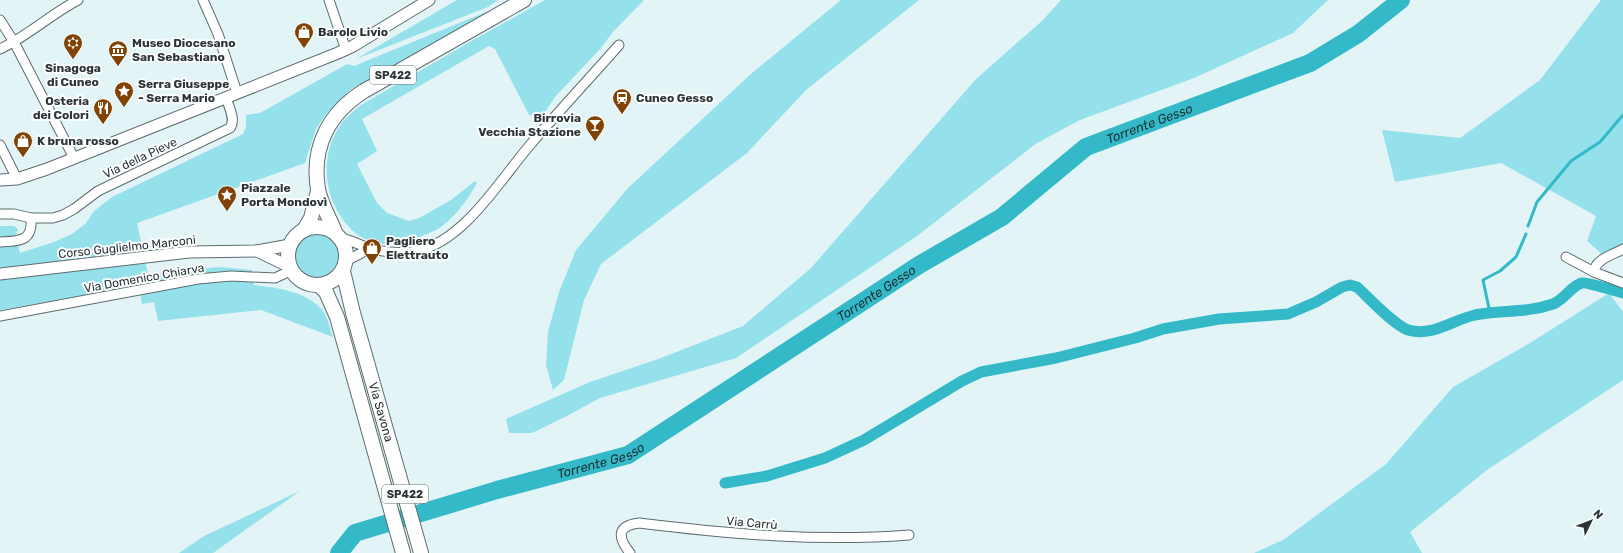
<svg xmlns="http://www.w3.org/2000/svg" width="1623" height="553" viewBox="0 0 1623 553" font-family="Rubik,sans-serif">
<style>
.green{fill:#94e1ec}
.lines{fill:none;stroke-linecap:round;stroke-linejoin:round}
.stream{stroke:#33b9c8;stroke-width:3}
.canal{stroke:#33b9c8;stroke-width:11}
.river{stroke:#33b9c8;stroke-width:18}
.minor-casing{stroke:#5e6c6e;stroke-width:11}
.tertiary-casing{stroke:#5e6c6e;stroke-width:13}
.primary-casing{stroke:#5e6c6e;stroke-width:16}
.minor{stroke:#fff;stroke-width:9}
.tertiary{stroke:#fff;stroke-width:11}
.primary{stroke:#fff;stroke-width:14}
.labels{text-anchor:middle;stroke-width:4;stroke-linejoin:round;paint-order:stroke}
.shield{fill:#fbfefe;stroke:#6c7171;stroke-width:1}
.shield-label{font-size:11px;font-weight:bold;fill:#2e3435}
.poi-label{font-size:12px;font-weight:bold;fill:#2e3435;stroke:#fbfefe;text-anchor:start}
.street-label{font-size:12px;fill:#2e3435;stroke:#fbfefe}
.water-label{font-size:13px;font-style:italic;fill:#1b3134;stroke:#fbfefe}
</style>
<rect width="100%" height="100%" fill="#e3f4f6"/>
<g class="green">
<polygon points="457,0 498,0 488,7 356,59"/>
<path d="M545 0H644L612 33 601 48 555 97 545 112 539 116 529 115 495 49 489 46 362 119 377 151 357 164 377 203 387 213 409 221 419 218 451 200 475 181 477 183C468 199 457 215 441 227 431 234 399 245 387 244 379 244 365 240 358 235 326 211 317 162 338 129 343 119 353 112 361 105L468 43Z"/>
<polygon points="841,0 919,0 806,90 747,153 601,264 584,300 564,380 553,390 546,365 548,332 559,292 576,250 628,188 752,73"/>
<polygon points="1061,0 1328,0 1293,33 1194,78 1080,120 1037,143 917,236 736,358 600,398 565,417 532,433 509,433 506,419 590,382 661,358 743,326 811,268 976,79 1042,21"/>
<polygon points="1601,0 1623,0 1623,246 1604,256 1587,241 1596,216 1501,163 1395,182 1382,130 1460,138 1540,80"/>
<path d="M486 12V14L350 90 326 114 316 129 305 163 137 223 148 274 220 267 252 270 254 285C278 288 307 291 323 311 328 317 330 330 333 337L261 310 158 321 154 302 142 304 139 286 0 310V226H14L18 229 16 236 20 253 54 242 72 234 86 223 94 211 112 197 243 134 246 127V115L260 113 347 64 354 66Z"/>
<circle cx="317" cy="256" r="22"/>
<polygon points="1609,293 1623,312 1623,380 1487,470 1410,532 1422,553 1254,553 1283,540 1386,464 1453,387 1530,343"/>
<polygon points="300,491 213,553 179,553 204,536"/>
</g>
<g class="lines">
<g class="stream">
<polyline points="1528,226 1537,202 1571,161 1600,142 1623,115"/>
<polyline points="1490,313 1483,280 1500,271 1516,257 1526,234"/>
</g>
<path class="canal" d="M725 483 767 476 825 458 864 440 962 381 981 372 1056 358 1135 338 1163 329 1219 319 1288 314 1316 302 1342 287 1350 285 1357 287C1369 298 1394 325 1408 330 1433 337 1452 320 1475 315 1502 310 1527 313 1553 304 1564 300 1572 285 1582 283 1585 282 1617 291 1623 293"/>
<path class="river" id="s1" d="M339 553 355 533 497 490 628 455 919 265 1002 217 1086 147 1310 63 1358 34 1401 0"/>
<defs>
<g id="minor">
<polyline points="203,0 218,34 237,93"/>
<polyline points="329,0 346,50"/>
<polyline points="0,20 14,42 74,158"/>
<path d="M0 49C28 36 51 14 78 0"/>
<polyline points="0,145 17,179"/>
<path d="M0 214H14L31 218H53L63 215 74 209 98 191 230 128C236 120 229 107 226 98"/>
<path d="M340 238C352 240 361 246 372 249 385 252 403 254 417 251 464 241 500 180 530 145 559 111 589 79 619 45"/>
<path d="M0 242C19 241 33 242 31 218"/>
<polyline points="1566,257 1594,272 1623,283"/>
<polyline points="346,261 371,248"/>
<path d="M1594 272C1595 259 1613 255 1623 249"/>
<polyline points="0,316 198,279 231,276 275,278 292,270"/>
<path d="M630 553C618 538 616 526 639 523 729 534 818 542 909 535"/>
</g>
<g id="tertiary">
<polyline points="0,180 17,179 47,169 338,53 353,46 429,0"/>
<polyline points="257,251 290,267"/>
<polyline points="0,274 189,252 257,251 290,245"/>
</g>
<g id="primary">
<circle cx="317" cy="256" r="29"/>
<polyline points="304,230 311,218 318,191"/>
<path d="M335 232C330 219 320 202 318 189 311 147 329 113 364 91L524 0"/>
<path id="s2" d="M343 271 353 313 421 553"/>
<polyline points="319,285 326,292 337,317 403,553"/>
</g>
</defs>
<use href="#minor" class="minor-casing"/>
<use href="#tertiary" class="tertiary-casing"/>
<use href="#primary" class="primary-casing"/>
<use href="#minor" class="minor"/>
<use href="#tertiary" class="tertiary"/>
<use href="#primary" class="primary"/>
</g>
<defs>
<symbol id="shop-pin" viewBox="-11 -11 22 30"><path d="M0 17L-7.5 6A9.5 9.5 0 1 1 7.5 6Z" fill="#814303" stroke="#fbfefe"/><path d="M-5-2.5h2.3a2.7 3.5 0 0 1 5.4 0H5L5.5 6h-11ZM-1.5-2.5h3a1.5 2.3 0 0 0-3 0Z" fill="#fff"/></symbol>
<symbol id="synagogue-pin" viewBox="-11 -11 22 30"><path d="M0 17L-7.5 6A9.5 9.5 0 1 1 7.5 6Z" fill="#814303" stroke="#fbfefe"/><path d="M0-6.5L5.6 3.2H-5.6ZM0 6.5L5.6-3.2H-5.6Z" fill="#fff"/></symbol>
<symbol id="museum-pin" viewBox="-11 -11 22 30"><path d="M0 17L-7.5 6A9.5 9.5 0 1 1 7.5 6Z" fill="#814303" stroke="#fbfefe"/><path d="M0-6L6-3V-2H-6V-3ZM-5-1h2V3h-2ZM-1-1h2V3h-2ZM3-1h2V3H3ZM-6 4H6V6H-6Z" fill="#fff"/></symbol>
<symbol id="sight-pin" viewBox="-11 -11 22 30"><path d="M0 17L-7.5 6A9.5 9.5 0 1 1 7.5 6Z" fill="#814303" stroke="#fbfefe"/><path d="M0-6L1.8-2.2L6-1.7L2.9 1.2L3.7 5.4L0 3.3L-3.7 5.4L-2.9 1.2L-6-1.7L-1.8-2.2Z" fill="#fff"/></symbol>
<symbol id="station-pin" viewBox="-11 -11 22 30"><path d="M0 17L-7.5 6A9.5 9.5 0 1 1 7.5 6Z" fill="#814303" stroke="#fbfefe"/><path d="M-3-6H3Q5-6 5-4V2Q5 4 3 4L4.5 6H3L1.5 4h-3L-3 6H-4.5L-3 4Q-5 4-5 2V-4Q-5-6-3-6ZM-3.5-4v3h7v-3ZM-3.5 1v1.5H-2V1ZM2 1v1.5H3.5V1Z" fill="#fff"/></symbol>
<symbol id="restaurant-pin" viewBox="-11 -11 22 30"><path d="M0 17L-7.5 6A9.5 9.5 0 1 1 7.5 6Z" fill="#814303" stroke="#fbfefe"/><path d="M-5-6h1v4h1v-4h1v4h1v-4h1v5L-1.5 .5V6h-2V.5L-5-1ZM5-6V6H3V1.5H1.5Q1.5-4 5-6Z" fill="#fff"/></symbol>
<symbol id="bar-pin" viewBox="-11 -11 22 30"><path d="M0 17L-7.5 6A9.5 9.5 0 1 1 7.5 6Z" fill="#814303" stroke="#fbfefe"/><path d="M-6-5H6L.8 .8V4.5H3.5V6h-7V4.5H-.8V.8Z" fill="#fff"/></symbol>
</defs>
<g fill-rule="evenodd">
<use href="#shop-pin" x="293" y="21" width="22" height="30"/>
<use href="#synagogue-pin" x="62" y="32" width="22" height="30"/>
<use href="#museum-pin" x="107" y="39" width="22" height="30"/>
<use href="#sight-pin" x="113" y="80" width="22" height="30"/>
<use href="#station-pin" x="611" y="87" width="22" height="30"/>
<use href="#restaurant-pin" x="92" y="97" width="22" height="30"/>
<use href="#bar-pin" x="584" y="114" width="22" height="30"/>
<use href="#shop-pin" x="12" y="130" width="22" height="30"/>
<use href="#sight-pin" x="216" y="184" width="22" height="30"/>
<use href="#shop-pin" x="361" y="237" width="22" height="30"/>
</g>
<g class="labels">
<g class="shield">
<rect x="370" y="66" width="46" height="18" rx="3"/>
<rect x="382" y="485" width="46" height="18" rx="3"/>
</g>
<g class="shield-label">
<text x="393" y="79">SP422</text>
<text x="405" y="498">SP422</text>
</g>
<g class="poi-label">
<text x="318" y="36">Barolo Livio</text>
<text x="132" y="47">Museo Diocesano<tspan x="132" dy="14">San Sebastiano</tspan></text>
<text x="73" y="72" text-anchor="middle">Sinagoga<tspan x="73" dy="14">di Cuneo</tspan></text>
<text x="138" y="88">Serra Giuseppe<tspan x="138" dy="14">- Serra Mario</tspan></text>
<text x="636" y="102">Cuneo Gesso</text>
<text x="89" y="105" text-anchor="end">Osteria<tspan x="89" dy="14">dei Colori</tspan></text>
<text x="581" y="122" text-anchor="end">Birrovia<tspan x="581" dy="14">Vecchia Stazione</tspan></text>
<text x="37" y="145">K bruna rosso</text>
<text x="241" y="192">Piazzale<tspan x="241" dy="14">Porta Mondovì</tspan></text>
<text x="386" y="245">Pagliero<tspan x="386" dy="14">Elettrauto</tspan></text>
</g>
<g class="street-label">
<text transform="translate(140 158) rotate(-25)" y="4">Via della Pieve</text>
<text transform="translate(127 247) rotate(-6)" y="4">Corso Guglielmo Marconi</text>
<text transform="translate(144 278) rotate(-10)" y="4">Via Domenico Chiarva</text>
<text dy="4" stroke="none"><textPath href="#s2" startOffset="146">Via Savona</textPath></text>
<text transform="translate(752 523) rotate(5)" y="4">Via Carrù</text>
</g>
<g class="water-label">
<text dy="5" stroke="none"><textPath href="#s1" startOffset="930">Torrente Gesso</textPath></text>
<text dy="5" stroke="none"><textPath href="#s1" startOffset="606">Torrente Gesso</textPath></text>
<text dy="5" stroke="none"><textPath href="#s1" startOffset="282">Torrente Gesso</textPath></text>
</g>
</g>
<g transform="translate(1591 521) rotate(47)" stroke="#fbfefe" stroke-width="3" paint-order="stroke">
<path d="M0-3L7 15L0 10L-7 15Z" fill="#2e3435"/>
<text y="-6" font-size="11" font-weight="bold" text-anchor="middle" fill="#2e3435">N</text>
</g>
</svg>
